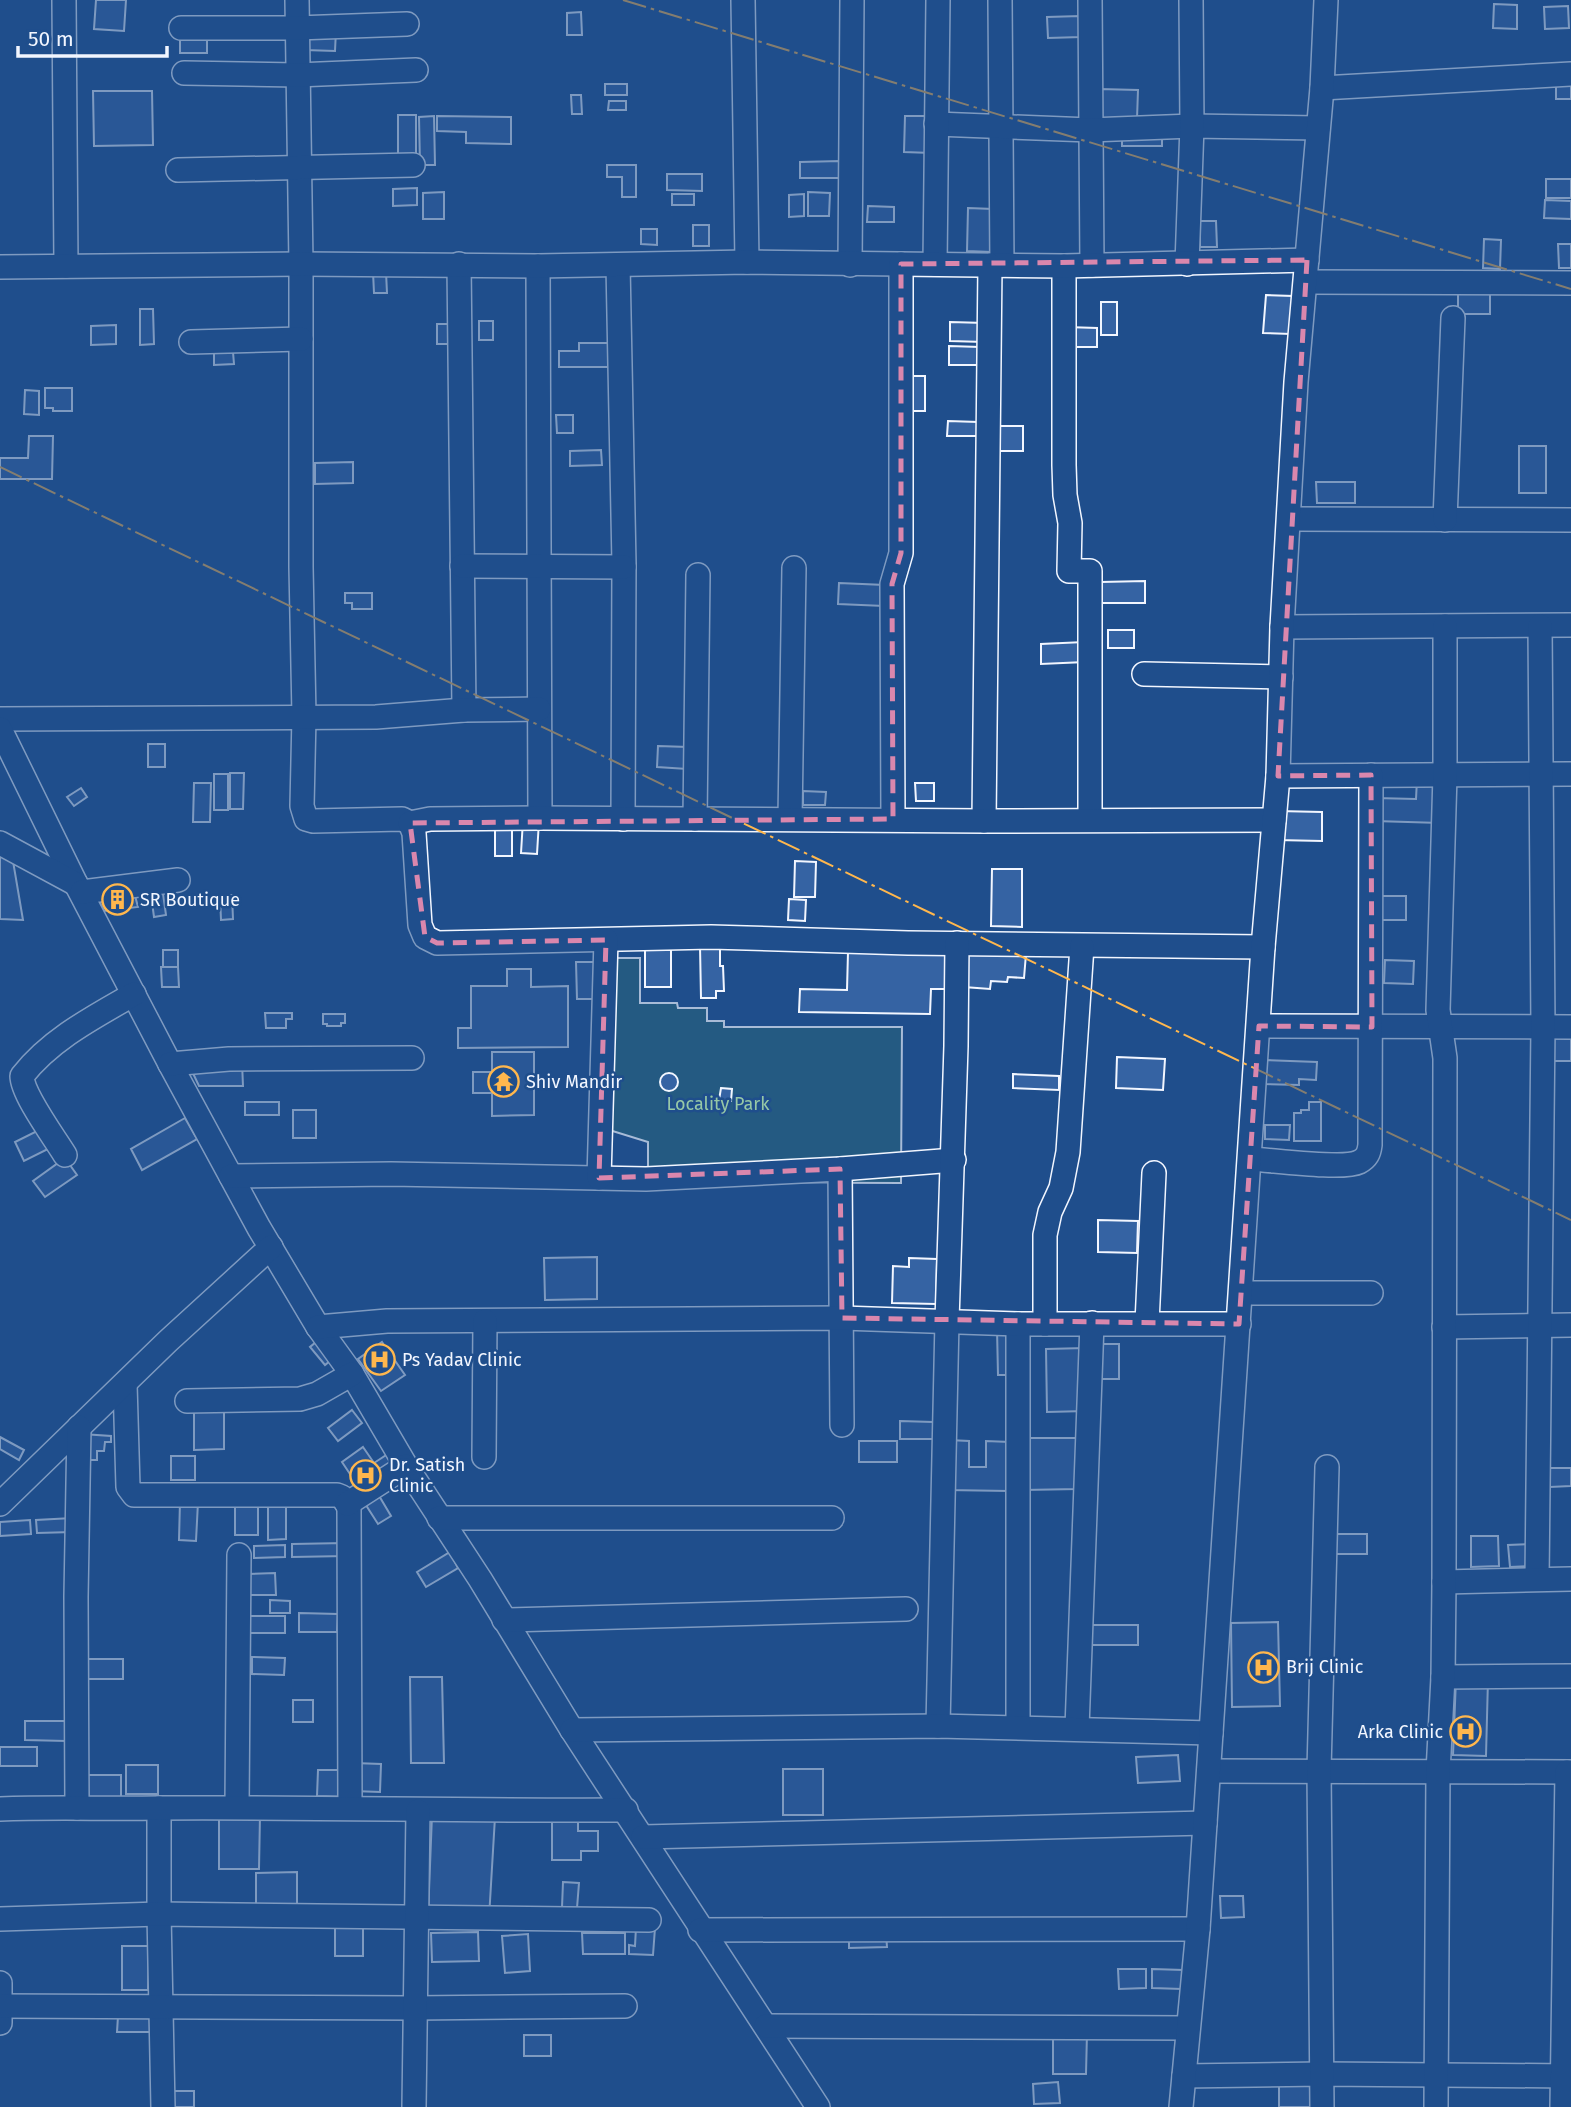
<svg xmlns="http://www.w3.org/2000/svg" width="1571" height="2107" viewBox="0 0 1571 2107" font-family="'Fira Sans',sans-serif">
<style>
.green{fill:#245a82;stroke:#a8bbd7;stroke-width:2}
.building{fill:#3563a3;stroke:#f2f6ff;stroke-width:2}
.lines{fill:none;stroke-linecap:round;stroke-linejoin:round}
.minor-casing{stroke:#f2f6ff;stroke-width:26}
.minor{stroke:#1f4e8c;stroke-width:23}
.power{stroke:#ffb74d;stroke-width:2;stroke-dasharray:24 5 3.5 5;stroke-linecap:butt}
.marked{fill:none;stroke:#da87ad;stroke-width:5;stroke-dasharray:14 9;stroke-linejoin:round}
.labels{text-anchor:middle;stroke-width:5;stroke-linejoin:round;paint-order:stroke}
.poi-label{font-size:18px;fill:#f2f6ff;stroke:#1f4e8c;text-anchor:start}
.park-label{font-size:18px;fill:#97c8a6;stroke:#1f4e8c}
</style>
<rect width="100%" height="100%" fill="#1f4e8c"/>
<polygon class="green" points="606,958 640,958 640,1003 677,1003 678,1008 707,1008 707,1021 724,1021 724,1027 902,1027 901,1183 648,1182 648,1142 606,1129"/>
<g class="building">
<polygon points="96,0 126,0 124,31 94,29"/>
<polygon points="1494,4 1517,5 1517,29 1493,28"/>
<polygon points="1568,6 1569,28 1545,29 1544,7"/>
<polygon points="581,12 582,35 567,35 567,13"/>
<polygon points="1080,16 1081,37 1048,38 1047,17"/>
<rect x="180" y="29" width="27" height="24"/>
<polygon points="305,30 336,30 335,51 305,50"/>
<rect x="1556" y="82" width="15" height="17"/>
<rect x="605" y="84" width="22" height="11"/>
<polygon points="1099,89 1138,90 1137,119 1099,119"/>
<polygon points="93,91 152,91 153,145 94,146"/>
<polygon points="571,95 581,95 582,114 572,114"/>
<polygon points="609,101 626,101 626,110 608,110"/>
<polygon points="398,115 416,115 416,155 398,156"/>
<polygon points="434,116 435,165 420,165 419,117"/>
<polygon points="437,116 511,117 511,144 466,143 466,132 437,131"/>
<polygon points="905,116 931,116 931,153 904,152"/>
<rect x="1122" y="133" width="40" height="13"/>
<polygon points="840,161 841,178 800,178 800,162"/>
<polygon points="607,165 636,165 636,197 622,197 622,177 607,177"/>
<polygon points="667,174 702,174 702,191 667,190"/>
<rect x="1546" y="179" width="25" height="19"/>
<polygon points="417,188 417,205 393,206 393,189"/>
<polygon points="444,192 444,219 423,219 423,193"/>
<polygon points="808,192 830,193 829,216 808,216"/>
<rect x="672" y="194" width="22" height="11"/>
<polygon points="804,194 804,216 789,217 789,195"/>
<polygon points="1545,200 1571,201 1571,219 1544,218"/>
<polygon points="868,206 894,207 894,222 867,222"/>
<polygon points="968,208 993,209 991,252 967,251"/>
<polygon points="1200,221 1216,221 1217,247 1200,247"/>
<rect x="693" y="225" width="16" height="21"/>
<polygon points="641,229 657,229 657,245 641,244"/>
<polygon points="1484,239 1501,240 1500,269 1483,268"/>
<polygon points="1558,244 1571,244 1571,268 1559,268"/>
<polygon points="373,272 386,272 387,293 374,293"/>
<rect x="1458" y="286" width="32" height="28"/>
<polygon points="1266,295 1293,296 1291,334 1263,333"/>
<rect x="1101" y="302" width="16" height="33"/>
<polygon points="140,309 153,309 154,344 140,345"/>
<rect x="479" y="321" width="14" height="19"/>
<polygon points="950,322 985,323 984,342 950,341"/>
<rect x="437" y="324" width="13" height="20"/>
<polygon points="116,325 116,344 91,345 91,326"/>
<polygon points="1066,327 1097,328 1097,347 1065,347"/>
<polygon points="579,343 612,343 612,367 559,367 559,351 579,351"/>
<polygon points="949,346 980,347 980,365 949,365"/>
<polygon points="233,352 234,364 214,365 214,353"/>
<polygon points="907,376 925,376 925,411 906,411"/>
<polygon points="45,388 72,388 72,411 53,411 53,408 45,408"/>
<polygon points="25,390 39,391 39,415 24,414"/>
<polygon points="556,415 573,415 573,433 557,433"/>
<polygon points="948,421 978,422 977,436 947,436"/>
<rect x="992" y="426" width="31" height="25"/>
<polygon points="29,436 53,436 52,479 0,479 0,458 28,458"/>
<rect x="1519" y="446" width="27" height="47"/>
<polygon points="601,450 602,465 570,466 570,451"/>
<polygon points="353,462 353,483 315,484 315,463"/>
<polygon points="1316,482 1355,482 1355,503 1317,503"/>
<polygon points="1145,581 1145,603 1102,603 1101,582"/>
<polygon points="839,583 885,585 884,606 838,604"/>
<polygon points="345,593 372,593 372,609 352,609 352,603 345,603"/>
<rect x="1108" y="630" width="26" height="18"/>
<polygon points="1084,642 1085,662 1041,664 1041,644"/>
<rect x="148" y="744" width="17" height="23"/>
<polygon points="658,746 688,747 687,769 657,767"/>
<polygon points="230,773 244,773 243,809 230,809"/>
<rect x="214" y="774" width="14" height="36"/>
<polygon points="1417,779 1441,779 1440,823 1375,821 1376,798 1416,799"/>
<polygon points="194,783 211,783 210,822 193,822"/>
<polygon points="915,783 934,783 934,801 916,801"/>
<polygon points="81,788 87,797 74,806 67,797"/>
<polygon points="803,791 826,792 825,805 803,805"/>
<polygon points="1278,811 1322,812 1322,841 1277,840"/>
<rect x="495" y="819" width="17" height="37"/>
<polygon points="523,820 539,821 537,854 521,853"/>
<polygon points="0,853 13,861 23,920 0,919"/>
<polygon points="795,861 816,862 815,897 794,897"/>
<polygon points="992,869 1022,869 1022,927 991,926"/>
<polygon points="162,886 166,915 154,917 150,887"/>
<polygon points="133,888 138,907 104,911 95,893"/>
<polygon points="232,895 233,919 221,920 220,896"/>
<rect x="1372" y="896" width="34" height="24"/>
<polygon points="789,899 806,900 805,921 788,920"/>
<polygon points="700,946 720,946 720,966 723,966 724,991 716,991 716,998 701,998"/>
<rect x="163" y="950" width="15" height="17"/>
<rect x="645" y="950" width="26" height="37"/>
<polygon points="966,950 1026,954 1024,978 1008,977 1007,982 991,981 990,989 964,987"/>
<polygon points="848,952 951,953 950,989 931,989 930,1014 799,1012 800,989 847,990"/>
<polygon points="1385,960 1414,961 1413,984 1384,983"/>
<polygon points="576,962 597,962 598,999 577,999"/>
<polygon points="161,967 178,967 179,987 162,987"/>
<polygon points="507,969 531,969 531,987 568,986 568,1047 458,1048 458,1028 471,1028 471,986 507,986"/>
<polygon points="265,1013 292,1013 292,1019 286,1019 286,1028 266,1028"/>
<polygon points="323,1014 345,1014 345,1023 341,1023 341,1026 327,1026 327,1024 323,1024"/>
<polygon points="1551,1030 1571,1031 1571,1061 1549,1061"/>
<polygon points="492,1052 534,1052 534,1115 492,1116 492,1093 473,1093 473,1072 492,1072"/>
<polygon points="1117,1057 1165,1059 1163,1090 1116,1088"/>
<polygon points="1264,1060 1317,1062 1316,1080 1299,1079 1299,1085 1263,1084"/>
<polygon points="242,1062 243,1086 199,1086 190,1067"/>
<circle cx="669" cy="1082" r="9"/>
<polygon points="1013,1074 1059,1076 1059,1090 1013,1088"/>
<polygon points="721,1088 732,1089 731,1101 719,1100"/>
<rect x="245" y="1102" width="34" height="13"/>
<polygon points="1309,1102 1321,1102 1321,1141 1294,1141 1294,1113 1301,1113 1301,1110 1309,1110"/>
<rect x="293" y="1110" width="23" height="28"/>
<polygon points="185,1118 197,1139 142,1170 131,1149"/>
<polygon points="1265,1125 1290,1125 1289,1140 1265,1139"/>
<polygon points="47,1126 56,1145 24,1161 15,1142"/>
<polygon points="65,1158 77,1175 45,1197 33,1181"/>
<polygon points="1098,1220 1138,1221 1137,1253 1098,1252"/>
<polygon points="597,1257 597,1299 545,1300 544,1258"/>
<polygon points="909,1258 937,1259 936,1304 892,1303 893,1266 909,1267"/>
<polygon points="997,1329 1015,1329 1015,1375 998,1375"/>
<polygon points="321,1338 336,1356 325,1365 310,1347"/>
<polygon points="382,1342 405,1375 381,1391 358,1359"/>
<rect x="1101" y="1344" width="18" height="35"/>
<polygon points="1085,1348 1086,1411 1047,1412 1046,1349"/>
<polygon points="194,1406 224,1406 224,1449 194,1450"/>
<polygon points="352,1410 362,1423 338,1441 328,1428"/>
<polygon points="900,1421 933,1422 933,1439 900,1439"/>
<polygon points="82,1434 111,1436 111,1442 105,1442 104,1451 97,1451 97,1460 80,1460"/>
<polygon points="0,1437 24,1450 19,1460 0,1449"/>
<polygon points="1023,1438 1077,1438 1078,1489 1023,1490"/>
<polygon points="948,1440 969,1441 969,1467 986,1467 986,1441 1010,1442 1009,1491 947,1490"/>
<rect x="859" y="1441" width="38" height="21"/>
<polygon points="363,1447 374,1463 394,1450 404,1465 362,1492 342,1462"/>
<rect x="171" y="1456" width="24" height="24"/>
<polygon points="1549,1468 1571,1468 1571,1486 1550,1487"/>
<polygon points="378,1494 391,1516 378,1524 364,1502"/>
<polygon points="180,1501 198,1502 196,1541 179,1540"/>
<polygon points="268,1501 286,1501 286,1539 268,1540"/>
<rect x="235" y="1507" width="23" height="28"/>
<polygon points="72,1518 73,1532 37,1533 36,1520"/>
<polygon points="30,1520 31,1534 0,1536 0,1522"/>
<rect x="1329" y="1534" width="38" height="20"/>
<polygon points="1471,1536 1498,1536 1499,1566 1471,1567"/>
<polygon points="345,1543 346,1556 292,1557 292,1544"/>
<polygon points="1530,1544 1531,1566 1510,1567 1508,1545"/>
<polygon points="285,1545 285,1557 254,1558 254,1546"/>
<polygon points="450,1552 458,1568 426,1587 417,1572"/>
<polygon points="275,1573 276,1595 246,1595 246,1574"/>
<polygon points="270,1600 290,1601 290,1613 270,1613"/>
<polygon points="299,1613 338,1614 337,1632 299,1632"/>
<rect x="243" y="1616" width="42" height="17"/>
<polygon points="1278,1622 1280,1706 1232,1707 1231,1623"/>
<rect x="1090" y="1625" width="48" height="20"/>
<polygon points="252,1657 285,1658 284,1675 252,1674"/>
<rect x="79" y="1659" width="44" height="20"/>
<polygon points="410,1677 442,1677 444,1763 411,1763"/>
<polygon points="1456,1678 1488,1679 1486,1756 1453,1755"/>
<rect x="293" y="1700" width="20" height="22"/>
<polygon points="25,1721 66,1721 66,1741 25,1740"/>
<rect x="0" y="1747" width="37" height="19"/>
<polygon points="1178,1755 1180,1781 1138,1783 1136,1757"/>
<polygon points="354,1763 381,1764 380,1792 353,1791"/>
<rect x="126" y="1765" width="32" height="29"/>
<rect x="783" y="1769" width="40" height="46"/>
<polygon points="318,1770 350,1770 350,1797 317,1796"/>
<rect x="80" y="1775" width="41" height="27"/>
<polygon points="219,1814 260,1815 259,1869 219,1869"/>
<polygon points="432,1815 495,1817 489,1918 428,1916"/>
<polygon points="552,1815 578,1815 578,1831 598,1831 598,1851 581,1851 581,1860 552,1860"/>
<polygon points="297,1872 297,1908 256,1909 256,1873"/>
<polygon points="563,1882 579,1883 577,1908 562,1907"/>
<polygon points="1220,1896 1243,1896 1244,1917 1221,1918"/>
<rect x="335" y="1923" width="28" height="33"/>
<polygon points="636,1927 655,1928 653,1955 629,1954 629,1945 635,1946"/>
<polygon points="478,1932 479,1961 432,1962 431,1933"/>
<polygon points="582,1933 625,1933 625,1954 583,1954"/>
<polygon points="849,1933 886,1933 887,1947 849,1948"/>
<polygon points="528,1934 530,1971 505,1973 502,1936"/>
<polygon points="122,1946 149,1946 148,1990 122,1990"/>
<polygon points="1118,1969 1146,1969 1146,1988 1119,1989"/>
<polygon points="1152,1969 1183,1970 1182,1989 1152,1988"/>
<polygon points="118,2016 155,2016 155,2032 117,2032"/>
<polygon points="1053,2033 1087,2033 1086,2074 1053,2074"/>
<rect x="524" y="2035" width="27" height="21"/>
<polygon points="1058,2082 1060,2103 1034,2104 1033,2084"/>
<rect x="1279" y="2083" width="38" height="24"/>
<rect x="169" y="2091" width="25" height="16"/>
</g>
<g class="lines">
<defs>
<g id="minor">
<polyline points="64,0 66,266"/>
<polyline points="297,0 301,264 301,567 304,716 302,806 306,819 313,821 402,819 410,823 414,833 420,925 425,937 437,943 711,937 908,943 1263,947"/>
<polyline points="743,0 747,262"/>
<polyline points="1000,0 1002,265"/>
<polyline points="1090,0 1092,265"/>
<polyline points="181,28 297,28 407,24"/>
<polyline points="184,73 297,75 416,70"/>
<polyline points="1322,88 1571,74"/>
<polyline points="936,124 1090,130 1192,126 1318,128"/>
<polyline points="178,170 413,165"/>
<polyline points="459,264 464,710"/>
<polyline points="935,264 938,0"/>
<polyline points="1187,264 1192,126 1191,0"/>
<polyline points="618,265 624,564 623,819"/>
<polyline points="850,265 852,0"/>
<polyline points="538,266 540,818"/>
<polyline points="1064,266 1064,465 1065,495 1070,523 1069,571 1090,571 1090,820"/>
<polyline points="0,267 301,264 538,266 747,262 1064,266 1307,260"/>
<polyline points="1306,282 1571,283"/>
<polyline points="191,342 301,339"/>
<polyline points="1289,519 1571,520"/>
<polyline points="1445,520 1453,318"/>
<polyline points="462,566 624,567"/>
<polyline points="1282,627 1571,625"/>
<polyline points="1144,674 1281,677"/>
<polyline points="0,719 376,717 464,710 539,709"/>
<polyline points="0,729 76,884 170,1064 259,1228 318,1327 352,1374 406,1466 480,1579 572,1730 818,2107"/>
<polyline points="1278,776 1571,774"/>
<polyline points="790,818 794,568"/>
<polyline points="695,819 698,575"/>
<polyline points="893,819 892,584 901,553 901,264"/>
<polyline points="984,821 990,265"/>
<polyline points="410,823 430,819 540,818 984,821 1274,820"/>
<polyline points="0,843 76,884"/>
<polyline points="82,892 178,880"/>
<polyline points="1259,1026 1571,1027"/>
<polyline points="170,1064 229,1059 412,1058"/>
<path d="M65 1155C54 1137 22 1094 22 1076 51 1039 94 1017 134 994"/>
<path d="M1250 1159C1272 1160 1343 1170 1359 1162 1367 1158 1369 1153 1370 1145L1371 775"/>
<polyline points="840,1169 842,1425"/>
<polyline points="231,1176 391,1174 646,1179 840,1169 954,1160"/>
<polyline points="599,1178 606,940"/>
<polyline points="1241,1293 1371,1293"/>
<polyline points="1147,1323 1154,1173"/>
<polyline points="1018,1324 1018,1727"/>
<polyline points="1045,1324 1045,1235 1050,1212 1061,1188 1068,1152 1082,946"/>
<polyline points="318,1327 387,1321 842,1318 1018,1324 1239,1324"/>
<polyline points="1444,1327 1571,1325"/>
<polyline points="125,1384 128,1487 134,1495 337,1495 342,1497 349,1506 350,1807"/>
<polyline points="187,1401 300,1399 317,1394 352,1374"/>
<polyline points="484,1457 485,1321"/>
<polyline points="0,1504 168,1341 271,1247"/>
<polyline points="347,1504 406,1466"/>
<polyline points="439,1518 832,1518"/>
<polyline points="1537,1579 1543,1027 1540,626"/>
<polyline points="1444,1582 1571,1579"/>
<polyline points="504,1620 906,1609"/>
<polyline points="1443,1677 1571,1676"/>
<polyline points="938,1726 947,1321 956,1046 957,943"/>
<polyline points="1077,1728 1092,1323"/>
<polyline points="572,1730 938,1726 1211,1733"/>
<polyline points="1209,1771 1571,1772"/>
<polyline points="237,1806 239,1555"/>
<polyline points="77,1808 76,1597 79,1427"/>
<polyline points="159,1808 159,1914 163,2107"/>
<path d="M0 1809C53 1807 106 1809 159 1808 315 1807 470 1811 626 1810"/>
<polyline points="643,1837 1205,1823"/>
<polyline points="0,1919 159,1914 649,1920"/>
<polyline points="700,1930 1198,1929"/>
<polyline points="0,1983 0,2023"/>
<polyline points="0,2006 414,2008 625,2006"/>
<polyline points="766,2026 1188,2028"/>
<polyline points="1184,2076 1322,2074 1571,2076"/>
<polyline points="414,2107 418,1811"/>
<polyline points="1181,2107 1198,1929 1263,947 1278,776 1282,627 1296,382 1322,88 1326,0"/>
<polyline points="1322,2107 1319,1770 1327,1467"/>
<polyline points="1436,2107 1438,1772 1443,1677 1444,1582 1445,1058 1438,1010 1445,775 1445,626"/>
<polyline points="1562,2107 1567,1772"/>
</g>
</defs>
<use href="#minor" class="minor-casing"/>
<use href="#minor" class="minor"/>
<g class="power">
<polyline points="623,0 1571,289"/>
<polyline points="0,467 1571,1220"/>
</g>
</g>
<path d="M0 0H1571V2107H0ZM1307 260 1278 776 1371 775 1372 1027 1259 1026 1239 1324 842 1318 840 1169 599 1178 606 940 437 943 425 937 410 823 893 819 892 584 901 553V264Z" fill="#1f4e8c" fill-opacity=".55" fill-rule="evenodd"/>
<path class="marked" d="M1307 260 1278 776 1371 775 1372 1027 1259 1026 1239 1324 842 1318 840 1169 599 1178 606 940 437 943 425 937 410 823 893 819 892 584 901 553V264Z"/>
<defs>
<symbol id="building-ring" viewBox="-11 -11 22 22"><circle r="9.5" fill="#1f4e8c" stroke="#ffb74d" stroke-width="1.5"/><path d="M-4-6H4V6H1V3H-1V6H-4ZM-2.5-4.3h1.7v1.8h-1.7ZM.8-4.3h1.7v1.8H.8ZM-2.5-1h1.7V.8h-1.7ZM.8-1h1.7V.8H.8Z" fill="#ffb74d"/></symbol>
<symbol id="temple-ring" viewBox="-11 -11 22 22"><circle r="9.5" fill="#1f4e8c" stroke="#ffb74d" stroke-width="1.5"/><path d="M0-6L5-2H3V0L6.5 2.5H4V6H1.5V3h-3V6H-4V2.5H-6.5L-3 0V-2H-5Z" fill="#ffb74d"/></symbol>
<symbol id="hospital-ring" viewBox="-11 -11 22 22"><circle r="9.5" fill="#1f4e8c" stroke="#ffb74d" stroke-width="1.5"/><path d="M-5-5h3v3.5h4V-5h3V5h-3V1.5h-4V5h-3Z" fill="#ffb74d"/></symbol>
</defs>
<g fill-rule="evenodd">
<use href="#building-ring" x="100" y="882" width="35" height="35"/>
<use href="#temple-ring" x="486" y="1064" width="35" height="35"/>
<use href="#hospital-ring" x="362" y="1342" width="35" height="35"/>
<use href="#hospital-ring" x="348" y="1458" width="35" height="35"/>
<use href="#hospital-ring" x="1246" y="1650" width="35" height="35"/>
<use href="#hospital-ring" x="1448" y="1714" width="35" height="35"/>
</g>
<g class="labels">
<g class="poi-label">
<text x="140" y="906">SR Boutique</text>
<text x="526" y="1088">Shiv Mandir</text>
<text x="402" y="1366">Ps Yadav Clinic</text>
<text x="389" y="1471">Dr. Satish<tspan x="389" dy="21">Clinic</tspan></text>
<text x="1286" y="1673">Brij Clinic</text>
<text x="1443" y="1738" text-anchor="end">Arka Clinic</text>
</g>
<g class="park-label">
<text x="718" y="1110">Locality Park</text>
</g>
</g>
<path d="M18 46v10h149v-10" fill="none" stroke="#f2f6ff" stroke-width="3.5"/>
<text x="28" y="46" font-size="21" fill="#f2f6ff" stroke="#1f4e8c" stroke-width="5" paint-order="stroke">50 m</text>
</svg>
